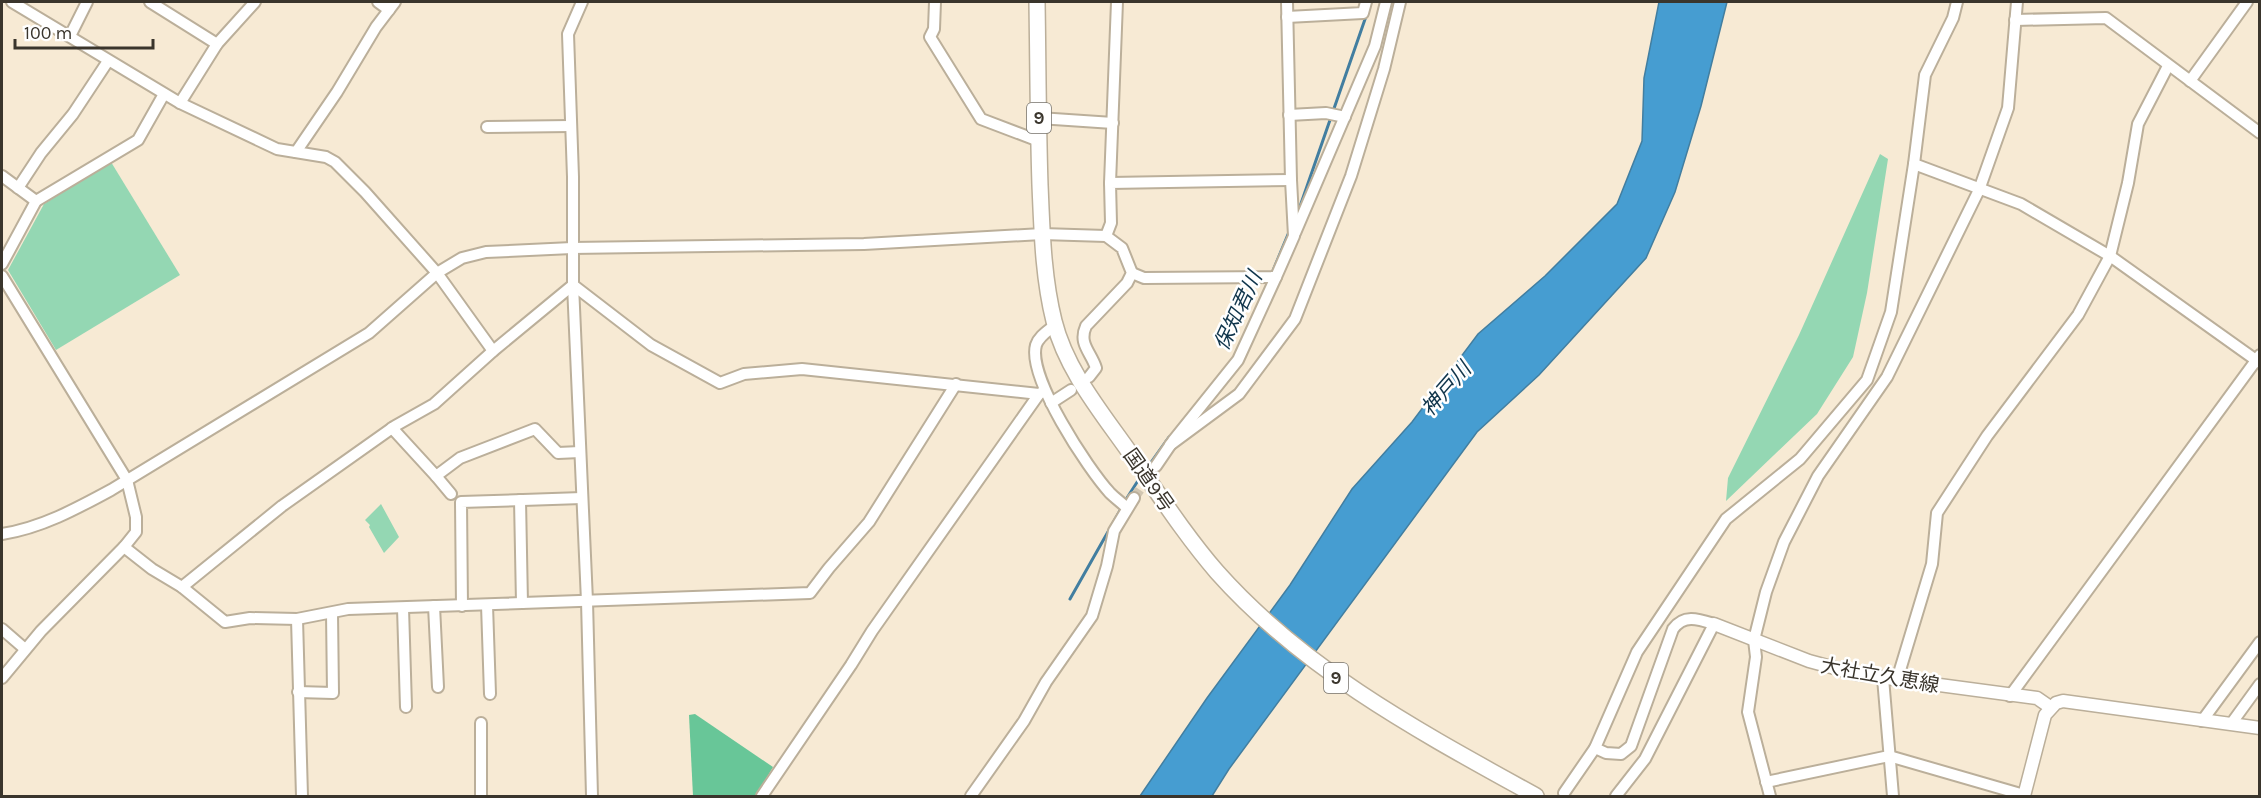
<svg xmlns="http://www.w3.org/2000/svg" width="2261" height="798" viewBox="0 0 2261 798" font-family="Karla,'Noto Sans JP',sans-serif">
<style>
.green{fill:#94d7b3}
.forest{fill:#68c698}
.water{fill:#469dd1;stroke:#427ea0;stroke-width:1.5}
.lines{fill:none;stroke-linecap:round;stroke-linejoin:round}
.stream{stroke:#427ea0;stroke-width:3}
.minor-tunnel{stroke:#d1c6b2;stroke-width:10;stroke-dasharray:10 5;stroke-linecap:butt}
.minor-casing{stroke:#bbaf9a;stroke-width:14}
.major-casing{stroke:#bbaf9a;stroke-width:15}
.highway-casing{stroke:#bbaf9a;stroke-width:18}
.minor{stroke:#fff;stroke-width:10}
.major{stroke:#fff;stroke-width:12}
.highway{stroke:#fff;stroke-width:15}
.labels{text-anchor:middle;stroke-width:5;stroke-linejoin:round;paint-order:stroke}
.shield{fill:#fff;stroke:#75726b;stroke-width:1.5}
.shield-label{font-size:18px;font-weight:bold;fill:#3a352c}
.street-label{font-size:20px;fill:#3a352c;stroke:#fff}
.water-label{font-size:21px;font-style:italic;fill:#10354b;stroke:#fff}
</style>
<rect width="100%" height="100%" fill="#f7ead4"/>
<g class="green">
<polygon points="1880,154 1888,159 1867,293 1853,357 1817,414 1726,501 1728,478 1799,335"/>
<polygon points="111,162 180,275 56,350 8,270 44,204"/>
<polygon points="381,504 399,537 384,553 369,527 370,525 365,520"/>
</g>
<polygon class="forest" points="695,714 773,767 756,796 693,796 689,715"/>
<polygon class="water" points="1659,2 1727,2 1701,106 1675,192 1646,258 1539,375 1477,432 1229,769 1212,796 1140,796 1207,698 1290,585 1352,489 1412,422 1478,334 1545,276 1617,204 1642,141 1644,78"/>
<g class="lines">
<g class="stream">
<polyline points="1297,215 1371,2"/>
<polyline points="1272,273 1289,232"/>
<polyline points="1147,468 1169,437"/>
<polyline points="1125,501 1141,476"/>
<polyline points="1070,599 1122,507"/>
</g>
<polyline class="minor-tunnel" points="1134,498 1156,466"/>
<defs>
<g id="minor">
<polyline points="12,2 180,103 277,149 326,157 335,162 365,192 437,273 493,351"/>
<polyline points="150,2 217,44"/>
<polyline points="378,2 389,10"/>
<polyline points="582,2 568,34 573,177 573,285 587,601 592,796"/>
<polyline points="935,2 934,29 930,37 981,119 1039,141"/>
<polyline points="1957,2 1953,18 1925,75 1914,164 2021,204 2110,256 2260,363"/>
<polyline points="1287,17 1363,13 1366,2"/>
<polyline points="2015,20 2106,18 2260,133"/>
<polyline points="70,36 87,2"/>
<polyline points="2190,81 2247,2"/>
<polyline points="180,103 217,44 255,2"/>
<polyline points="1289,115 1326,113 1345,117"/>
<polyline points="1039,118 1113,123"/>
<polyline points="487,127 571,126"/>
<polyline points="296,152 337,92 376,27 395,2"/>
<polyline points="2,176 36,201"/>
<polyline points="1110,183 1117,2"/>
<polyline points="18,188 41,153 73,114 108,61"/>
<polyline points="1295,233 1375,46 1386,2"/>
<polyline points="1106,236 1111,223 1110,183 1291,180"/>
<polyline points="2,264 36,201 138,140 164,94"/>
<polyline points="1132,273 1144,278 1276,277 1294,236 1291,180 1287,2"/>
<polyline points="2,276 127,480 136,517 136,532 124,547 41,631 2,678"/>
<path d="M1055 325C1048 331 1039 336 1036 345 1027 377 1088 469 1110 493 1115 498 1122 503 1127 508"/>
<polyline points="1051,403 1071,390"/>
<polyline points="392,428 436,476"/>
<polyline points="1170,445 1239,394 1295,319 1351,176 1384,69 1400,2"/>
<polyline points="1156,466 1173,441 1238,360 1276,277"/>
<polyline points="451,494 436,476 460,458 535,429 558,453 580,452"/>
<polyline points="520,500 522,603"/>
<path d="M2 534C41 528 76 509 111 490L369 333 437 273 462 258 486 252 572 248 864 244 1042 234 1106 236 1122 248 1132 273 1127 283 1086 326C1078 344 1091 352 1096 368L1089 377"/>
<polyline points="124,547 152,569 182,587 225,622 250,618 297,619 348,609 810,593 829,568 869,522 956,384"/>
<polyline points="182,587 282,506 395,426 434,404 493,351 573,285 651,345 720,383 744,374 802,369 1039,394"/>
<polyline points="487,605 490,694"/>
<polyline points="434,606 438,687"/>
<polyline points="462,606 461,502 582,498"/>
<polyline points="403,608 406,707"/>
<polyline points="297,619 302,796"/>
<polyline points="2,629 25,649"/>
<polyline points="1883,678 1893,796"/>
<polyline points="1897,680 1932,564 1937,513 1987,436 2078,315 2110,256 2128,183 2138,124 2168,66"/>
<polyline points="298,692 333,693 332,613"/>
<polyline points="2010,696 2260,355"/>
<polyline points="2202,721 2260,642"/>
<polyline points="481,723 481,796"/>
<polyline points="2231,724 2260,684"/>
<path d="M1595 748 1606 753 1621 754 1631 746 1673 629C1684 614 1698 619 1714 624L1645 759 1616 796"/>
<polyline points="1766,782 1889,756 2024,795"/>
<polyline points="1564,793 1595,748 1637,652 1726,519 1800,459 1867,380 1891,312 1914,164"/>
<polyline points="762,796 851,665 872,631 1039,394 1044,391"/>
<polyline points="971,796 1024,721 1046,682 1092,616 1107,566 1114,531 1134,498"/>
<polyline points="1770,796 1748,712 1756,657 1754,640 1766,592 1784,542 1818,476 1887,377 1979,190 2008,108 2017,2"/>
</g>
<g id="major">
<polyline points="1714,624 1809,661 1857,674 2037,698 2050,707"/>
<polyline points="2024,796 2045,715 2056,703 2063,701 2260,728"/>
</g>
<path id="highway" d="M1037 2C1038 63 1038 124 1040 185 1042 231 1043 277 1054 321 1066 370 1102 413 1130 453 1158 493 1185 535 1217 572 1305 671 1422 733 1536 796"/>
</defs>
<use href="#minor" class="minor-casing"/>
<use href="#major" class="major-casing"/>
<use href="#highway" class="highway-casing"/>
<use href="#minor" class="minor"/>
<use href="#major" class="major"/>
<use href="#highway" class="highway"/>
</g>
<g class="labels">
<g class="shield">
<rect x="1027" y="103" width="24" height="30" rx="4.5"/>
<rect x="1324" y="663" width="24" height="30" rx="4.5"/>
</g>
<g class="shield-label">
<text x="1039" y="124">9</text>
<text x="1336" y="684">9</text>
</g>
<g class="street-label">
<text transform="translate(1149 480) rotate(55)" y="7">国道9号</text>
<text transform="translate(1880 675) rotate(10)" y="7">大社立久恵線</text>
</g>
<g class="water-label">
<text transform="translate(1238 311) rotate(-65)" y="7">保知君川</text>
<text transform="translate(1446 389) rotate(-49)" y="7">神戸川</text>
</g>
</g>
<rect width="2261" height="798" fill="none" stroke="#3a352c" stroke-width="6"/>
<path d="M15 39v9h138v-9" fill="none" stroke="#3a352c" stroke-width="3"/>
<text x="24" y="39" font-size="18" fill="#3a352c" stroke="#ffffff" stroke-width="4.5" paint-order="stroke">100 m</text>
</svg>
